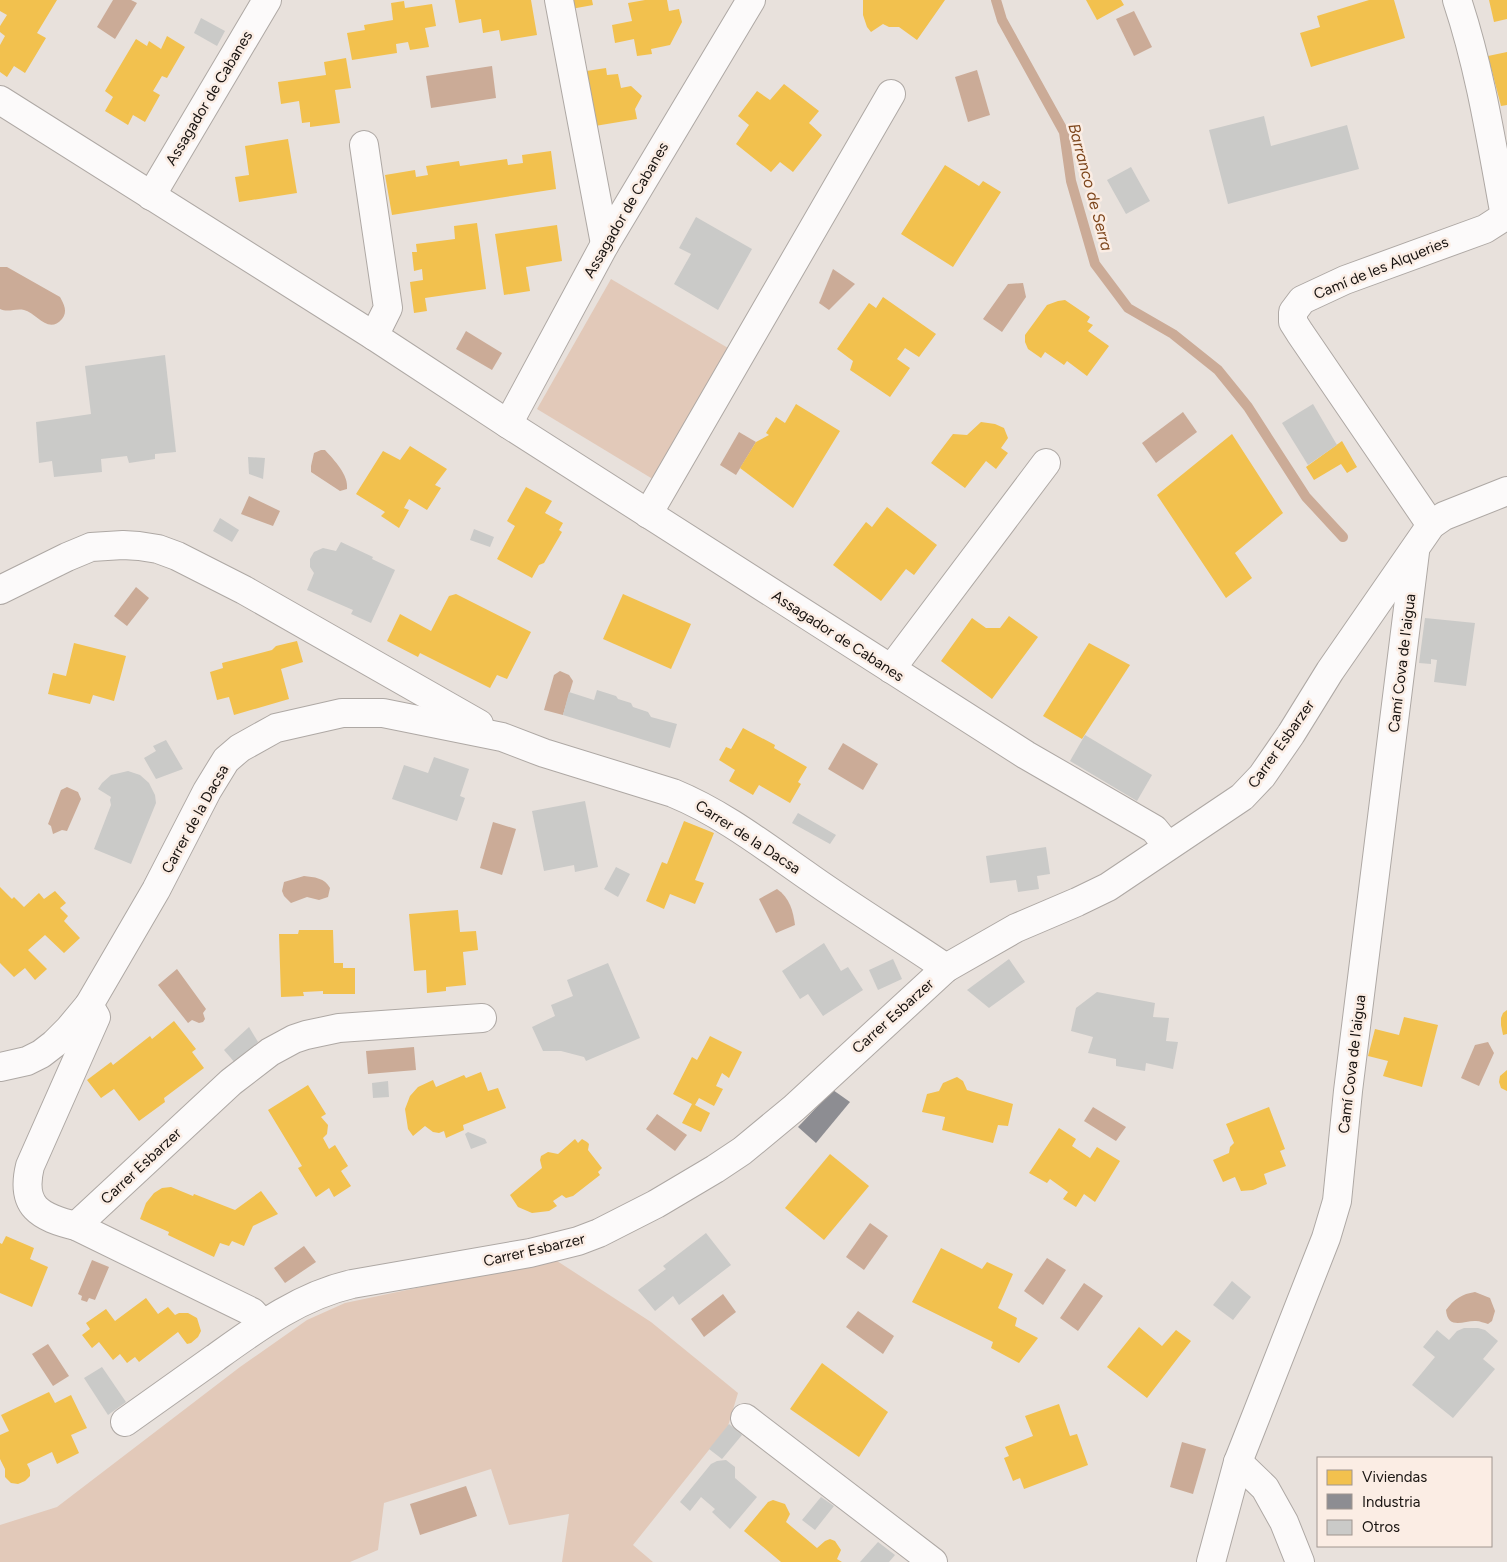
<svg xmlns="http://www.w3.org/2000/svg" width="1507" height="1562" viewBox="0 0 1507 1562" font-family="Figtree,sans-serif">
<style>
.green{fill:#e2c9b9}
.water{fill:#cbab97}
.homes{fill:#f2c14e}
.industry{fill:#8d8d92}
.lines{fill:none;stroke-linecap:round;stroke-linejoin:round}
.stream{stroke:#cbab97;stroke-width:10}
.building{fill:#cacac8}
.minor-casing{stroke:#aea8a4;stroke-width:30}
.minor{stroke:#fcfafa;stroke-width:28}
.labels{text-anchor:middle;stroke-width:5;stroke-linejoin:round;paint-order:stroke}
.street-label{font-size:15px;fill:#181310;stroke:#fbede4}
.water-label{font-size:16px;font-style:italic;fill:#7d461c;stroke:#fbede4}
</style>
<rect width="100%" height="100%" fill="#e8e1dc"/>
<g class="green">
<polygon points="611,279 728,348 656,481 537,409"/>
<polygon points="554,1259 651,1322 738,1393 728,1426 633,1545 653,1562 562,1562 569,1514 509,1525 491,1469 384,1503 378,1550 350,1562 0,1562 0,1525 57,1507 240,1367 307,1320 345,1303"/>
</g>
<g class="water">
<polygon points="113,0 131,0 137,3 115,39 97,27"/>
<polygon points="1134,11 1152,47 1134,56 1116,19"/>
<polygon points="492,66 496,98 431,108 426,76"/>
<polygon points="977,70 990,115 968,122 955,77"/>
<path d="M0 267H7L60 297C64 304 68 312 62 319 48 335 37 313 24 310 16 308 8 313 0 309Z"/>
<polygon points="833,269 855,284 829,310 819,303"/>
<polygon points="1023,283 1026,297 1002,332 983,319 1008,284"/>
<polygon points="466,331 502,353 492,370 456,349"/>
<polygon points="1183,412 1197,432 1156,463 1142,443"/>
<polygon points="739,432 756,442 736,475 720,465"/>
<path d="M321 450H325C334 460 349 475 347 489L340 491 311 472V466L314 453Z"/>
<polygon points="249,496 280,511 273,526 241,514"/>
<polygon points="136,587 149,598 127,626 114,616"/>
<polygon points="560,671 569,675 573,681 563,715 544,710 554,675"/>
<polygon points="843,743 878,764 863,790 828,769"/>
<polygon points="67,787 78,792 81,799 67,831 62,830 53,834 51,826 48,824 61,790"/>
<polygon points="493,822 516,829 502,875 480,868"/>
<path d="M304 876C314 877 325 878 330 888L328 897 319 900 307 897 291 903 284 896 282 891 284 882Z"/>
<path d="M777 889C790 898 793 911 795 925L776 933 759 899Z"/>
<polygon points="177,969 206,1009 203,1013 205,1019 203,1022 199,1023 192,1020 188,1023 158,985"/>
<polygon points="1488,1042 1494,1053 1479,1086 1461,1078 1475,1045"/>
<polygon points="414,1047 416,1070 368,1074 366,1051"/>
<polygon points="1093,1107 1126,1127 1116,1141 1084,1121"/>
<polygon points="657,1114 687,1135 675,1151 646,1129"/>
<polygon points="870,1223 888,1236 864,1270 846,1257"/>
<polygon points="304,1246 316,1262 285,1283 274,1268"/>
<polygon points="1047,1258 1066,1270 1043,1305 1024,1291"/>
<polygon points="92,1260 109,1267 95,1300 89,1298 87,1302 81,1300 82,1296 78,1294"/>
<polygon points="1084,1283 1103,1296 1078,1331 1060,1318"/>
<path d="M1475 1292 1490 1298 1495 1311 1492 1321 1488 1324C1484 1323 1480 1321 1476 1321 1465 1320 1448 1331 1446 1310 1454 1299 1462 1294 1475 1292Z"/>
<polygon points="723,1294 736,1312 704,1337 691,1319"/>
<polygon points="858,1311 894,1336 883,1354 846,1327"/>
<polygon points="48,1344 69,1376 53,1386 32,1354"/>
<polygon points="1182,1442 1206,1449 1193,1494 1170,1487"/>
<polygon points="466,1486 477,1516 420,1535 410,1504"/>
</g>
<g class="homes">
<polygon points="0,0 57,0 37,33 46,38 25,73 14,66 7,77 0,72 0,45 5,36 0,32 0,26 7,15 0,11"/>
<polygon points="455,0 531,0 537,35 501,41 499,30 483,33 481,19 459,23"/>
<polygon points="570,0 592,0 593,5 571,9"/>
<polygon points="645,0 667,0 669,11 679,9 682,22 670,45 651,49 652,54 637,56 634,39 615,43 612,25 632,21 628,3"/>
<polygon points="863,0 945,0 917,40 899,27 889,27 883,24 871,32 867,27 863,15"/>
<polygon points="1086,0 1121,0 1124,5 1097,20"/>
<polygon points="1369,0 1394,0 1405,38 1311,67 1300,33 1320,27 1317,16"/>
<polygon points="1489,0 1507,0 1507,19 1494,22"/>
<polygon points="404,1 405,8 432,4 436,26 425,28 429,47 410,50 408,42 396,44 397,53 352,60 347,33 365,30 364,25 393,20 391,3"/>
<polygon points="167,36 185,47 167,78 162,76 153,91 160,95 145,122 133,115 128,125 105,111 113,97 105,91 136,39 147,46 149,41 161,49"/>
<polygon points="1507,52 1507,105 1501,106 1488,56"/>
<polygon points="346,58 351,88 335,90 340,123 310,127 310,122 302,123 299,101 281,104 278,82 326,75 324,62"/>
<polygon points="606,68 607,75 618,74 621,88 631,86 642,96 635,109 637,119 595,126 580,72"/>
<polygon points="784,84 819,111 809,123 822,135 793,172 780,162 771,172 736,144 749,125 738,116 757,91 770,100"/>
<polygon points="288,139 297,193 239,202 235,177 249,175 245,146"/>
<polygon points="551,151 556,189 392,215 385,175 415,170 416,177 428,175 426,166 459,161 460,166 507,159 508,165 523,163 522,155"/>
<polygon points="945,165 979,186 983,181 1001,192 953,267 901,234"/>
<polygon points="477,223 486,289 425,298 427,311 414,313 410,282 423,280 422,269 414,271 412,252 417,252 416,244 455,239 454,226"/>
<polygon points="557,225 562,261 526,267 530,291 504,295 495,234"/>
<polygon points="883,297 936,334 919,357 905,348 897,359 910,368 890,397 850,370 853,361 837,349 869,303 876,308"/>
<polygon points="1065,300 1090,317 1087,322 1093,325 1088,331 1109,346 1087,376 1067,361 1064,365 1045,352 1041,358 1028,349 1025,342 1025,335 1047,305 1058,301"/>
<polygon points="796,404 840,431 793,508 740,468 756,442 769,435 766,433 776,417 785,423"/>
<polygon points="981,422 995,424 1004,428 1008,438 1001,448 1008,453 996,469 986,461 965,488 931,463 953,434 967,435"/>
<polygon points="1232,434 1283,513 1235,553 1252,578 1226,598 1157,495"/>
<polygon points="1342,441 1357,467 1347,473 1341,464 1314,480 1306,467"/>
<polygon points="410,446 447,469 435,485 441,488 427,510 409,499 404,508 409,510 399,528 381,516 385,512 356,494 383,451 400,460"/>
<polygon points="526,487 552,501 545,513 563,523 559,530 562,532 544,563 539,565 532,578 497,559 515,526 507,521"/>
<polygon points="887,507 937,545 914,575 906,569 881,601 833,565 866,522 872,527"/>
<polygon points="456,594 531,632 507,679 497,675 490,688 420,653 418,657 387,641 400,614 431,631 449,596"/>
<polygon points="623,594 691,624 671,669 603,639"/>
<polygon points="1009,616 1038,637 992,699 941,661 972,618 986,628 1000,628"/>
<polygon points="297,641 303,662 281,669 289,699 234,715 229,697 217,700 210,672 223,668 222,663 272,650 276,646"/>
<polygon points="74,643 126,656 114,701 93,695 90,704 48,694 53,673 66,676"/>
<polygon points="1089,643 1130,665 1082,739 1043,716"/>
<polygon points="743,728 775,745 774,748 807,767 798,782 801,784 790,803 759,785 753,795 729,781 735,770 719,760 726,747 731,749"/>
<polygon points="684,821 714,833 695,880 704,883 695,904 670,894 664,909 646,901 662,862 667,864"/>
<polygon points="0,887 12,899 14,897 24,907 39,893 44,899 55,891 66,903 60,908 68,916 64,921 80,938 64,953 45,935 28,950 47,969 35,980 25,968 14,977 0,963"/>
<polygon points="458,910 460,932 476,931 478,950 463,952 466,985 446,987 446,991 427,993 426,970 414,971 409,914"/>
<polygon points="299,930 333,930 334,963 343,963 343,968 355,968 355,994 323,994 323,991 303,992 304,996 281,997 279,934 298,934"/>
<polygon points="1507,1010 1507,1034 1503,1035 1501,1025 1501,1018 1503,1013"/>
<polygon points="1404,1017 1438,1025 1422,1087 1383,1076 1388,1061 1368,1056 1375,1029 1399,1035"/>
<polygon points="174,1021 196,1049 192,1052 204,1068 164,1098 165,1102 139,1121 114,1089 101,1098 87,1080 111,1062 113,1065 150,1036 152,1039"/>
<polygon points="710,1036 742,1052 729,1078 722,1073 716,1086 723,1089 714,1106 699,1098 695,1105 710,1113 701,1132 682,1123 692,1104 673,1094 692,1057 697,1060"/>
<polygon points="1507,1070 1507,1091 1501,1088 1499,1082 1500,1076"/>
<polygon points="481,1072 488,1091 498,1088 506,1108 463,1125 464,1130 446,1138 444,1131 439,1133 433,1132 425,1126 413,1136 408,1129 405,1109 410,1096 418,1087 433,1080 436,1087 464,1075 466,1078"/>
<polygon points="957,1077 963,1081 967,1090 1013,1104 1008,1126 998,1125 993,1143 942,1130 945,1117 922,1112 927,1094 939,1091 943,1083"/>
<polygon points="308,1085 326,1114 321,1117 328,1125 327,1134 323,1138 329,1149 335,1145 348,1166 341,1171 351,1186 334,1197 329,1188 316,1197 298,1168 302,1166 268,1110"/>
<polygon points="1269,1107 1285,1149 1280,1151 1286,1166 1264,1174 1267,1184 1253,1190 1241,1191 1235,1177 1223,1182 1213,1160 1229,1153 1230,1147 1234,1143 1226,1124"/>
<polygon points="1059,1128 1076,1139 1072,1146 1090,1158 1097,1147 1120,1161 1095,1202 1084,1194 1076,1207 1063,1199 1068,1192 1050,1179 1047,1183 1029,1173"/>
<polygon points="575,1139 578,1143 582,1139 587,1142 589,1144 588,1150 602,1168 598,1172 600,1175 573,1196 566,1198 562,1195 553,1201 557,1206 549,1211 532,1213 518,1207 510,1195 542,1168 540,1160 541,1156 548,1152 558,1154"/>
<polygon points="830,1154 869,1186 824,1240 785,1208"/>
<polygon points="171,1187 193,1196 194,1194 235,1210 261,1191 278,1214 253,1226 244,1246 232,1241 229,1246 220,1243 214,1257 168,1235 169,1232 140,1219 146,1203 154,1193 162,1188"/>
<polygon points="6,1236 34,1248 30,1259 48,1267 32,1307 0,1293 0,1243 2,1244"/>
<polygon points="941,1248 982,1269 987,1262 1013,1274 998,1308 1017,1318 1015,1326 1038,1338 1019,1363 991,1348 993,1342 912,1302"/>
<polygon points="146,1298 158,1314 168,1307 175,1315 179,1313 188,1313 197,1318 201,1331 198,1337 191,1343 187,1344 178,1332 139,1362 135,1357 127,1363 120,1354 113,1360 99,1342 92,1348 82,1335 90,1329 86,1323 106,1309 115,1321"/>
<polygon points="1139,1327 1162,1346 1176,1330 1191,1341 1147,1398 1107,1367"/>
<polygon points="822,1363 888,1412 859,1457 790,1409"/>
<polygon points="49,1392 55,1403 71,1395 87,1428 71,1435 79,1453 57,1464 52,1452 27,1464 30,1470 30,1476 25,1481 18,1484 11,1483 5,1477 5,1469 0,1459 0,1435 9,1431 1,1415"/>
<polygon points="1059,1404 1070,1436 1077,1434 1088,1465 1024,1489 1020,1478 1013,1481 1004,1458 1009,1456 1005,1447 1033,1436 1025,1416"/>
<polygon points="773,1500 785,1504 790,1514 786,1522 817,1548 825,1541 830,1539 835,1541 841,1550 837,1559 842,1562 781,1562 744,1531 768,1502"/>
</g>
<polygon class="industry" points="833,1090 850,1102 816,1143 798,1127"/>
<g class="lines">
<polyline class="stream" points="996,0 1002,20 1064,132 1071,181 1095,264 1128,308 1173,334 1218,370 1248,407 1306,497 1343,537"/>
</g>
<g class="building">
<polygon points="201,18 225,31 217,46 194,33"/>
<polygon points="1264,116 1271,146 1347,125 1359,169 1228,204 1209,130"/>
<polygon points="1131,167 1150,201 1126,214 1107,180"/>
<polygon points="696,217 752,249 718,310 674,284 691,254 679,248"/>
<polygon points="165,355 176,452 155,454 155,459 129,463 127,456 101,459 102,472 54,477 52,461 39,463 36,422 91,414 85,366"/>
<polygon points="1313,404 1337,445 1308,465 1282,423"/>
<polygon points="248,457 265,458 263,479 249,474"/>
<polygon points="220,518 239,530 232,542 213,531"/>
<polygon points="474,529 494,537 490,547 470,540"/>
<polygon points="341,542 373,557 372,559 395,570 371,623 351,614 353,610 307,590 314,573 310,567 310,559 314,552 323,548 336,551"/>
<polygon points="1425,618 1475,623 1466,686 1434,682 1437,660 1431,659 1431,664 1419,663"/>
<polygon points="597,690 616,696 618,699 631,703 633,707 648,712 651,717 677,724 670,748 563,715 569,692 594,700"/>
<polygon points="1085,735 1152,775 1137,801 1070,761"/>
<polygon points="166,740 183,769 156,779 144,758 156,751 153,746"/>
<polygon points="434,757 469,769 460,796 465,798 457,821 392,799 404,765 428,773"/>
<polygon points="128,771 140,775 149,783 155,795 156,803 131,864 94,849 111,805 110,800 111,797 98,789 102,783 111,775"/>
<polygon points="585,801 598,867 575,872 574,865 544,871 532,811"/>
<polygon points="798,813 836,835 830,844 792,823"/>
<polygon points="1046,847 1050,874 1037,876 1039,889 1018,892 1016,880 990,883 986,856"/>
<polygon points="616,867 630,874 618,897 604,889"/>
<polygon points="824,943 841,971 848,967 863,990 823,1016 808,994 800,999 782,971"/>
<polygon points="893,959 902,979 878,990 869,970"/>
<polygon points="1009,959 1025,982 989,1008 967,990"/>
<polygon points="608,963 640,1038 586,1061 584,1057 561,1051 543,1051 532,1027 555,1016 551,1005 573,996 567,980"/>
<polygon points="1097,992 1155,1003 1153,1017 1169,1018 1166,1041 1178,1042 1173,1069 1146,1063 1145,1071 1116,1066 1116,1059 1088,1053 1093,1037 1071,1031 1076,1008"/>
<polygon points="249,1027 258,1042 236,1064 224,1050"/>
<polygon points="388,1081 389,1097 373,1098 372,1083"/>
<polygon points="468,1132 485,1139 487,1143 471,1149 465,1134"/>
<polygon points="706,1233 731,1265 679,1305 673,1296 655,1311 638,1290 666,1269 663,1266"/>
<polygon points="1232,1281 1251,1297 1233,1320 1213,1305"/>
<polygon points="1464,1328 1478,1328 1485,1330 1498,1341 1483,1359 1495,1369 1453,1418 1412,1385 1435,1357 1423,1347 1437,1330 1449,1340 1457,1331"/>
<polygon points="102,1367 126,1402 108,1415 84,1378"/>
<polygon points="729,1424 742,1435 722,1459 709,1449"/>
<polygon points="726,1460 735,1467 735,1478 757,1497 730,1529 712,1512 715,1509 701,1497 690,1511 680,1502 711,1464 717,1461"/>
<polygon points="821,1497 834,1506 815,1530 802,1520"/>
<polygon points="878,1542 895,1555 889,1562 860,1562"/>
</g>
<g class="lines">
<defs>
<g id="minor">
<polyline points="559,0 605,244"/>
<polyline points="0,100 374,336 508,424 1026,755 1154,829 1168,846"/>
<polyline points="364,145 388,308 374,336"/>
<polyline points="151,196 267,0"/>
<polyline points="508,424 605,244 751,0"/>
<polyline points="648,514 891,94"/>
<path d="M1431 525 1300 333 1293 322V312L1302 300 1345 280 1485 229 1502 218 1504 211C1491 140 1480 69 1457 0"/>
<polyline points="0,590 67,557 91,547 123,545 139,546 158,549 177,556 244,590 479,724"/>
<polyline points="891,669 1046,463"/>
<path d="M89 1005 96 1017 30 1166C20 1207 40 1217 76 1226L252 1312 263 1324"/>
<path d="M0 1067 27 1061 41 1054 54 1044 69 1029 89 1005 156 890 207 791 226 760 240 748 276 728 342 713H383L502 737 544 753 673 793C724 814 767 848 812 879 856 910 902 938 946 968"/>
<polyline points="76,1226 231,1082 270,1052 294,1039 306,1035 339,1028 482,1018"/>
<polyline points="745,1418 933,1562"/>
<path d="M125 1422C155 1401 185 1379 215 1358 258 1327 300 1296 352 1284L530 1253 578 1241 599 1233 656 1204 715 1169 742 1151 794 1108 946 968 1016 928 1077 902 1108 887 1242 797 1262 776 1291 734 1330 671 1431 525 1444 516 1507 491"/>
<polyline points="1238,1462 1265,1488 1284,1522 1300,1562"/>
<polyline points="1211,1562 1238,1462 1326,1238 1337,1201 1348,1091 1415,552"/>
</g>
</defs>
<use href="#minor" class="minor-casing"/>
<use href="#minor" class="minor"/>
</g>
<g class="labels">
<g class="street-label">
<text transform="translate(209 98) rotate(-59)" y="5">Assagador de Cabanes</text>
<text transform="translate(626 210) rotate(-60)" y="5">Assagador de Cabanes</text>
<text transform="translate(1381 268) rotate(-22)" y="5">Camí de les Alqueries</text>
<text transform="translate(838 636) rotate(33)" y="5">Assagador de Cabanes</text>
<text transform="translate(1402 663) rotate(-83)" y="5">Camí Cova de l'aigua</text>
<text transform="translate(1281 744) rotate(-55)" y="5">Carrer Esbarzer</text>
<text transform="translate(195 819) rotate(-61)" y="5">Carrer de la Dacsa</text>
<text transform="translate(748 837) rotate(33)" y="5">Carrer de la Dacsa</text>
<text transform="translate(893 1016) rotate(-42)" y="5">Carrer Esbarzer</text>
<text transform="translate(1352 1064) rotate(-83)" y="5">Camí Cova de l'aigua</text>
<text transform="translate(141 1166) rotate(-43)" y="5">Carrer Esbarzer</text>
<text transform="translate(534 1250) rotate(-13)" y="5">Carrer Esbarzer</text>
</g>
<g class="water-label">
<text transform="translate(1091 187) rotate(75)" y="6">Barranco de Serra</text>
</g>
</g>
<rect x="1317" y="1457" width="175" height="90" fill="#fbede4" stroke="#a0968f"/>
<rect x="1327" y="1470" width="25" height="15" fill="#f2c14e" stroke="#a0968f"/>
<text x="1362" y="1482" font-size="15" fill="#181310">Viviendas</text>
<rect x="1327" y="1494" width="25" height="15" fill="#8d8d92" stroke="#a0968f"/>
<text x="1362" y="1507" font-size="15" fill="#181310">Industria</text>
<rect x="1327" y="1520" width="25" height="15" fill="#cacac8" stroke="#a0968f"/>
<text x="1362" y="1532" font-size="15" fill="#181310">Otros</text>
</svg>
